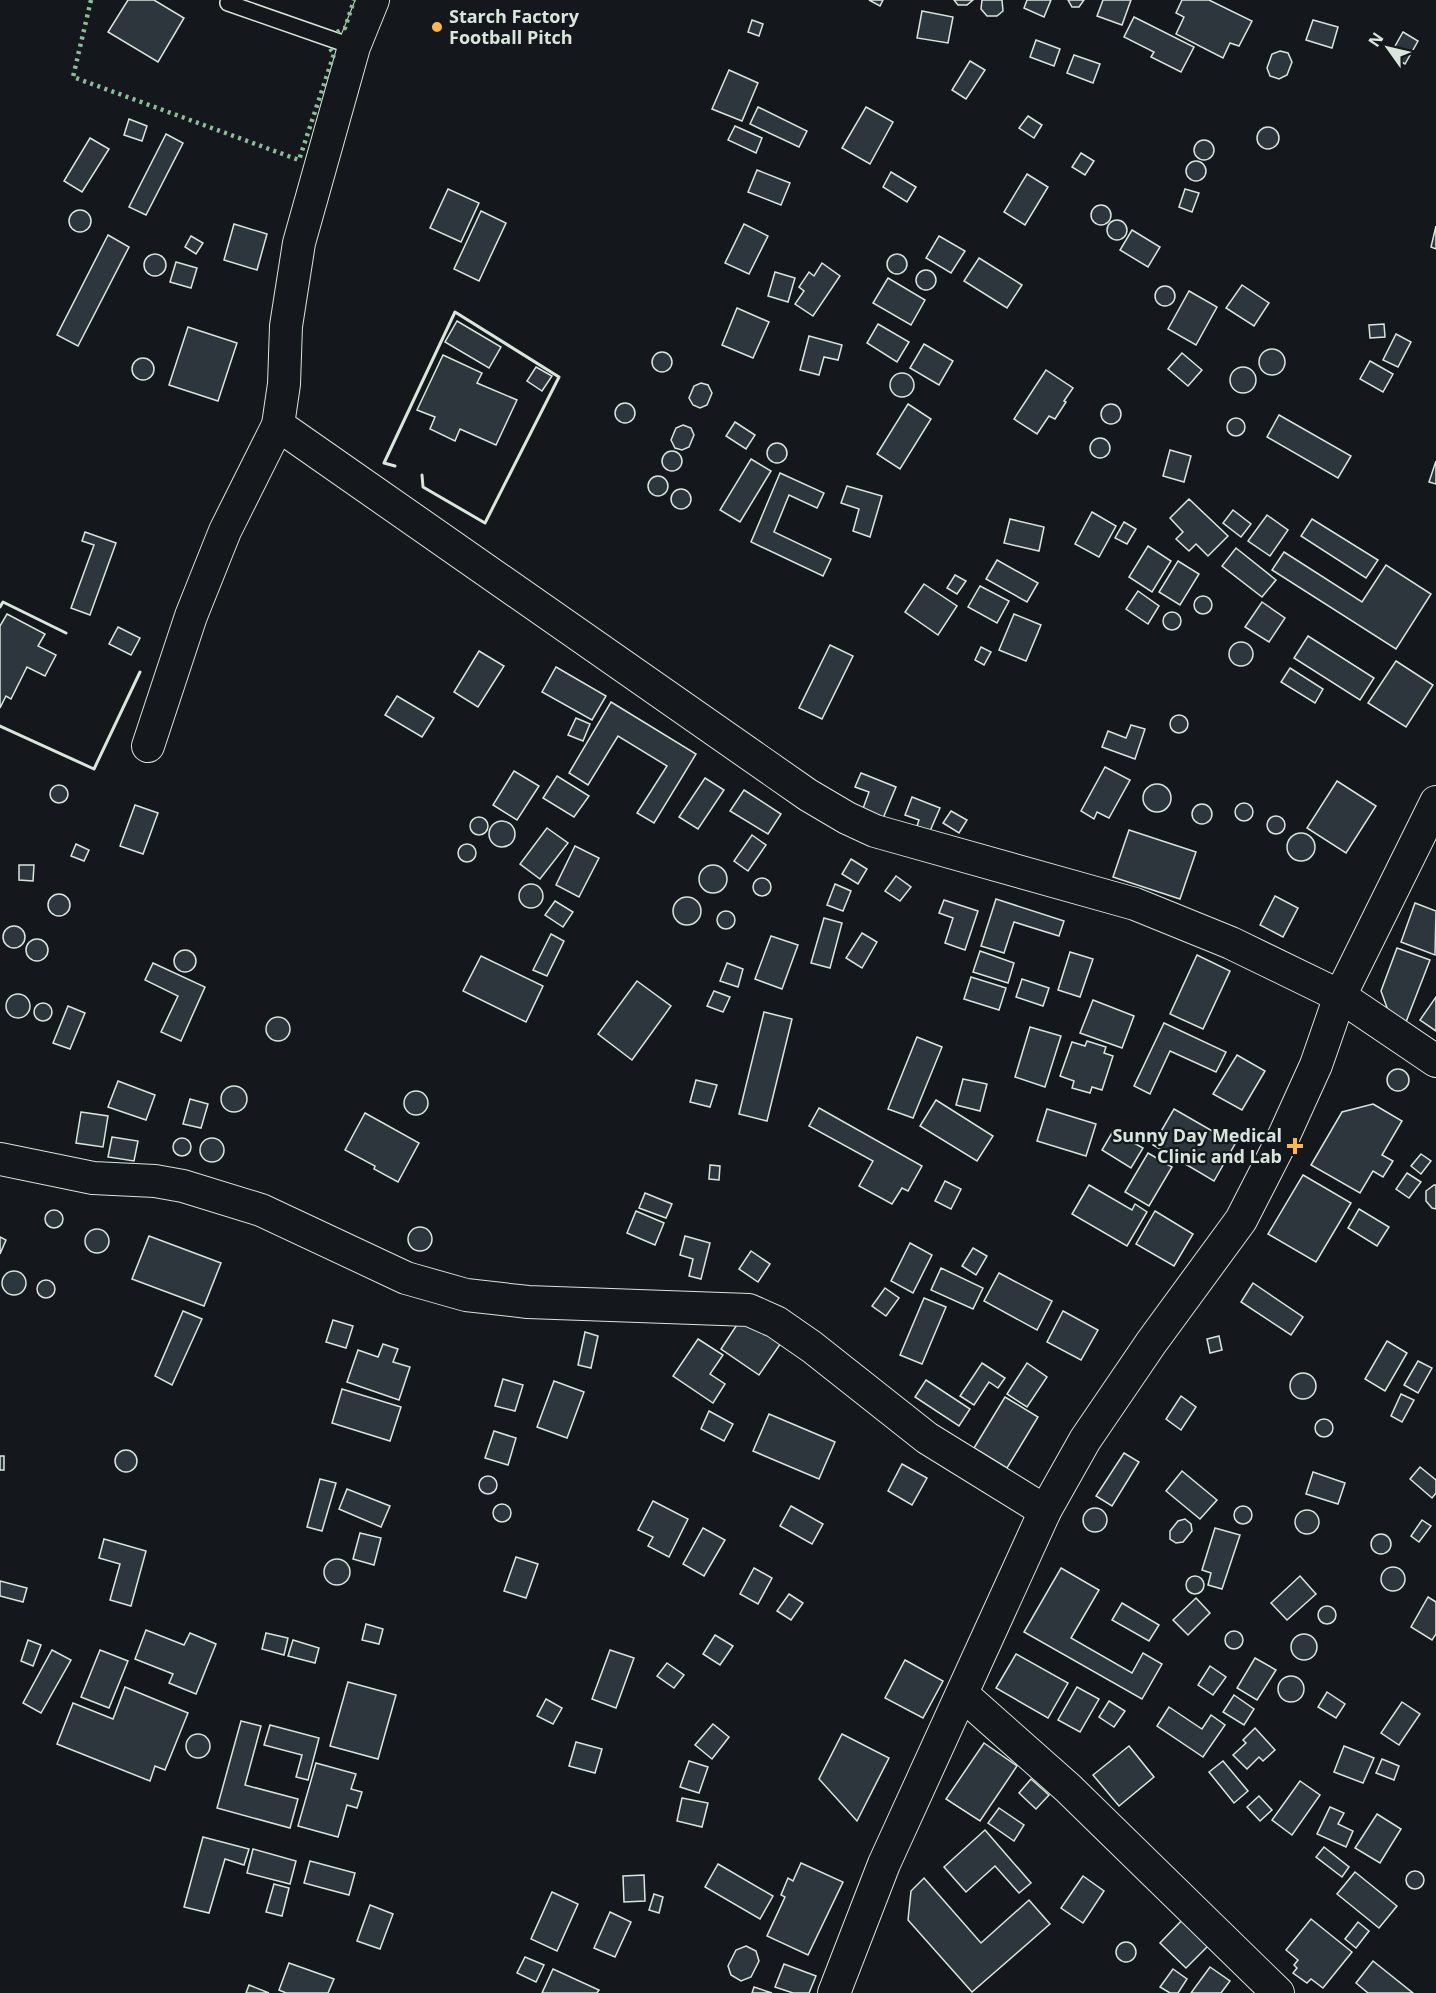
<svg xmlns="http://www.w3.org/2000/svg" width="1436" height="1993" viewBox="0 0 1436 1993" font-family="'Open Sans',sans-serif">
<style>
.building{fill:#2c363c;stroke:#d8e6dc;stroke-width:1.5}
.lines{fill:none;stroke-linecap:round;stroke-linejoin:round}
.lane-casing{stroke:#d8e6dc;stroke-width:18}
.street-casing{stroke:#d8e6dc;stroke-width:34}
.lane{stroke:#14181c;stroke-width:15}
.street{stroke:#14181c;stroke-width:32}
.hedge{stroke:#8ac095;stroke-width:4.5;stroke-dasharray:3 4.5;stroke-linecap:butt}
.wall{stroke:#d8e6dc;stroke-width:3}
.poi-dot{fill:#ffb74d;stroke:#14181c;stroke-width:2}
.labels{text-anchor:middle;stroke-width:4.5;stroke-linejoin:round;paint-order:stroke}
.poi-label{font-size:18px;font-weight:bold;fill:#d8e6dc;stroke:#14181c;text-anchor:start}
</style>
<rect width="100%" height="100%" fill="#14181c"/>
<g class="building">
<polygon points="128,0 154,0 184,18 158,62 108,32"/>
<polygon points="869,0 883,0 880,6"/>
<polygon points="954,0 973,0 967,5 958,5"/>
<polygon points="982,0 1002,0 1003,11 997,16 987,16 981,9"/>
<polygon points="1027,0 1051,0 1044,17 1024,8"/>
<polygon points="1068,0 1084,0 1079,7 1072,7"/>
<polygon points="1103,0 1131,0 1122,25 1097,16"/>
<polygon points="1182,0 1209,0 1252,21 1239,46 1230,43 1223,58 1176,34 1184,17 1176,13"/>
<polygon points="922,11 953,17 948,43 917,38"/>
<polygon points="1134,17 1194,47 1181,72 1151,57 1154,52 1124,37"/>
<polygon points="752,20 763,24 759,36 748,32"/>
<polygon points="1313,20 1338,27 1332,48 1306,40"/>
<polygon points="1403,32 1418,41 1405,64 1390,55"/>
<polygon points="1036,40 1060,49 1054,66 1030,57"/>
<polygon points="1280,51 1288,53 1292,62 1287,75 1279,79 1270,76 1267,68 1272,54"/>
<polygon points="1074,55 1100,64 1093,83 1067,73"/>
<polygon points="970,61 985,70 966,99 952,90"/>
<polygon points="729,70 758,83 742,121 712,109"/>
<polygon points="758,107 807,131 799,147 750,124"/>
<polygon points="866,107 893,122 870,164 842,148"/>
<polygon points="1028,116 1042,125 1034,138 1019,128"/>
<polygon points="129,119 147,126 142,141 124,135"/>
<polygon points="735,126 762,138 756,153 728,140"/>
<circle cx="1268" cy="138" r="11"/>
<polygon points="166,134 183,143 146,215 129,207"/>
<polygon points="90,138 109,149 82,192 64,181"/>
<circle cx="1204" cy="150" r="10"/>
<polygon points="1081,153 1094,161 1085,175 1072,167"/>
<circle cx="1196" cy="171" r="10"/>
<polygon points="757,170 790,183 781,205 748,192"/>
<polygon points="891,172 916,187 907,202 883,187"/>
<polygon points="1027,174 1048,187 1025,225 1004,212"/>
<polygon points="448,189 479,203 461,242 430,228"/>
<polygon points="1185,189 1199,193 1192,212 1179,207"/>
<circle cx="1101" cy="215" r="10"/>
<circle cx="80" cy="221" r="11"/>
<polygon points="481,211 506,223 479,281 454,269"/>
<circle cx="1117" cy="230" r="10"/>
<polygon points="234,224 267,234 257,270 224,260"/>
<polygon points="744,224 768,236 749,274 725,263"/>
<polygon points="1436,226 1436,249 1431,247"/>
<polygon points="1132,230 1160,247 1148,267 1120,250"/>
<polygon points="108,235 129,247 78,346 57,335"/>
<polygon points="191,236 203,243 196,254 185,247"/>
<polygon points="939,236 965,251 951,273 926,258"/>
<circle cx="897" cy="264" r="10"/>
<circle cx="155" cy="265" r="11"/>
<polygon points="979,258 1022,285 1007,308 964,281"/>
<polygon points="176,262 197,268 191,288 170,282"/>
<polygon points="822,263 840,276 813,316 795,304 804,291 799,287 809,272 814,276"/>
<circle cx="926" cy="280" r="10"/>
<polygon points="775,272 795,278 788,302 768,296"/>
<polygon points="888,278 925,300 911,325 873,303"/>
<polygon points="1242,285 1269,303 1254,326 1226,308"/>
<circle cx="1165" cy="296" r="10"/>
<polygon points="1189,291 1217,307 1196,345 1168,329"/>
<polygon points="737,308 769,322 753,358 722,345"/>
<polygon points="457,321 501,347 489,368 445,342"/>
<polygon points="878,324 909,342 897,362 867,343"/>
<polygon points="1384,324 1385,337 1370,338 1369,325"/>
<polygon points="188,327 237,343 218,401 169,385"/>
<polygon points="1396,334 1411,342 1398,367 1383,360"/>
<polygon points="809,336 842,345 838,360 824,357 819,375 800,370"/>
<polygon points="924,344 953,361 939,385 910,368"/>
<circle cx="1272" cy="362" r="13"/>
<circle cx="662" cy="362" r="10"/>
<polygon points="1182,353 1202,370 1188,386 1168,369"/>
<polygon points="443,355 482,373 477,383 517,400 496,445 460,429 455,441 430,429 435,417 417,410"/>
<circle cx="143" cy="369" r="11"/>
<polygon points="1370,361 1393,374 1383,392 1360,379"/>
<circle cx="1243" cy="380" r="13"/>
<polygon points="536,367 552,376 542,391 527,381"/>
<polygon points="1046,370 1073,388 1064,401 1066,402 1055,419 1049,416 1037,434 1014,419"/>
<circle cx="902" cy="385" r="12"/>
<polygon points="701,383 708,385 712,393 707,405 700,408 693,405 689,398 694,386"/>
<circle cx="625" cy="413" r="10"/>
<circle cx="1111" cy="414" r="10"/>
<polygon points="908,404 931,419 900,469 877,454"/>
<polygon points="1279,415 1351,456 1338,478 1267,437"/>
<circle cx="1236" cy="427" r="9"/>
<polygon points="735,422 755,435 746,449 726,436"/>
<polygon points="683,425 691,428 694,435 689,447 682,450 675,448 671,440 676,428"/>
<circle cx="1100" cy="448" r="10"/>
<circle cx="777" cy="453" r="10"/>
<polygon points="1170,450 1191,456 1184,482 1163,476"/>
<circle cx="672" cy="461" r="10"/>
<polygon points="751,459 771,471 740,522 720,510"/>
<polygon points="1436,461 1436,484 1429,482"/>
<polygon points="780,473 824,493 817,508 789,495 774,532 831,559 823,576 751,542"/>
<circle cx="658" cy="486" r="10"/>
<polygon points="847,486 882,496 870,537 853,531 859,509 841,503"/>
<circle cx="681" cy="499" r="10"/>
<polygon points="1189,499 1228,536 1208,556 1196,544 1189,551 1176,539 1183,532 1170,518"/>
<polygon points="1233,510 1251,524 1241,537 1223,523"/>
<polygon points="1092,512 1116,526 1099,557 1075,544"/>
<polygon points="1267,515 1288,530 1270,556 1248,541"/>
<polygon points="1010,519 1044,527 1039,551 1004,543"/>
<polygon points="1312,519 1378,560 1366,578 1301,536"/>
<polygon points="1124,522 1136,529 1127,544 1115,538"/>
<polygon points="85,532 116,543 90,615 71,608 94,545 82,541"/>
<polygon points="1148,546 1171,561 1152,592 1129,577"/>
<polygon points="1236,548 1276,580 1262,597 1222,566"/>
<polygon points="1284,552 1362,602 1386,565 1431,594 1396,649 1272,570"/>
<polygon points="997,560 1038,583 1027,602 986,579"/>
<polygon points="1178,561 1199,574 1180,605 1159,592"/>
<polygon points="955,575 966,581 957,594 947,588"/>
<polygon points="924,584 957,606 938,635 905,612"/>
<polygon points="980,586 1009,601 997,623 968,607"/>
<polygon points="1138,591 1159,606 1148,624 1126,609"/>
<circle cx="1203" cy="605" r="9"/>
<polygon points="1262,602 1285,618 1269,642 1245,627"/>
<circle cx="1172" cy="621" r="9"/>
<polygon points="7,614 45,634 38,646 56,655 45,676 27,667 11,699 6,696 0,708 0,626"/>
<polygon points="1014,614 1041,625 1026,661 999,650"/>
<polygon points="118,627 140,638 131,655 109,644"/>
<polygon points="1308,636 1374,678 1360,700 1294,658"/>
<circle cx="1241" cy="654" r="12"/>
<polygon points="830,645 853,656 822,719 799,708"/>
<polygon points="981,647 991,652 984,665 975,660"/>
<polygon points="479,651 504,666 478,707 454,692"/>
<polygon points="1396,661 1433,685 1406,727 1368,703"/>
<polygon points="556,667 606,696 592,720 542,692"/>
<polygon points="1290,668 1323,689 1315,703 1281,682"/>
<polygon points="397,696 434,718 422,737 385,715"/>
<polygon points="611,702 696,754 654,823 637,813 667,766 618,736 588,785 569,773"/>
<circle cx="1179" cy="724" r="9"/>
<polygon points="576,718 590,724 583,741 568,735"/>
<polygon points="1131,725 1145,729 1135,759 1102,747 1108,731 1126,738"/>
<polygon points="1105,767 1130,780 1109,818 1097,812 1094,819 1081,811"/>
<polygon points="514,771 539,786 517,820 493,805"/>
<polygon points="861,773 896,787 881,823 861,814 869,792 855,787"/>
<polygon points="557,776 589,796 574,817 543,798"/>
<polygon points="705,778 724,790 698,829 679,817"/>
<polygon points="1337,781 1376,806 1346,853 1307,828"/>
<circle cx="1157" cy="798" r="14"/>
<circle cx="59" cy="794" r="9"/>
<polygon points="744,790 781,814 768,834 730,811"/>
<polygon points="912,797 940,808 930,831 917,826 919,820 905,815"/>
<circle cx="1244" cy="812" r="9"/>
<circle cx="1202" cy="814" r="10"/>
<polygon points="135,805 158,813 143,854 120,846"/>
<polygon points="951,811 967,820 959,833 943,823"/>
<circle cx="1276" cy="825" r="9"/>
<circle cx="479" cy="826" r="9"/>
<circle cx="502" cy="834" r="13"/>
<polygon points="547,828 568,843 540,879 520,864"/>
<polygon points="1129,830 1196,852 1180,899 1113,877"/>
<circle cx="1301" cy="847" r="14"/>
<polygon points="752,835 766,845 748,871 734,861"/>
<polygon points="76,844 89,850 84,861 71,856"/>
<circle cx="467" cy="853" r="9"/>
<polygon points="575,846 599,858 579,897 556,885"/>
<polygon points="851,859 867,869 858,884 842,874"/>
<polygon points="19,865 34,865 33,881 19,880"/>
<circle cx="713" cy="879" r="14"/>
<polygon points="896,876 911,887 900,901 885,891"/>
<circle cx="762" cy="887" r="9"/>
<circle cx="531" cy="896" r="12"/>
<polygon points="835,884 851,891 843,911 827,905"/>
<circle cx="59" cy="905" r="11"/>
<polygon points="1275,896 1298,908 1283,937 1260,925"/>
<circle cx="687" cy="911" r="14"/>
<polygon points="996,899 1064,921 1059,936 1014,922 1004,953 981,946"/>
<polygon points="944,900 978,911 965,950 945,943 953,918 939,913"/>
<polygon points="555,901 573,912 563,927 545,915"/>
<polygon points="1415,903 1436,911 1435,955 1401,942"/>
<circle cx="726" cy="920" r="9"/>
<polygon points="824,918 842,923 830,968 811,963"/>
<circle cx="14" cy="937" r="11"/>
<polygon points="862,933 877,942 862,968 846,958"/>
<polygon points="551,934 564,941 547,976 533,970"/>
<polygon points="771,936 798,945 782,989 755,979"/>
<circle cx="37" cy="950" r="11"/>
<polygon points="1397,948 1430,960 1406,1022 1390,1016 1381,991"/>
<circle cx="185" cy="961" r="11"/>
<polygon points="980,951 1014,963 1008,983 973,972"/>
<polygon points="1070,952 1093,959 1080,997 1058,990"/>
<polygon points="1197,955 1230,971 1203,1029 1170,1014"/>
<polygon points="481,956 543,986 526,1022 463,991"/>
<polygon points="153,963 205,987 181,1041 161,1032 178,996 145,980"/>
<polygon points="727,963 743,969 738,987 720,981"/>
<polygon points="971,977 1006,988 999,1010 964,999"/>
<polygon points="1022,979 1049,988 1043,1006 1016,997"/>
<polygon points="637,981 671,1006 632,1060 598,1034"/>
<polygon points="714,991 730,997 723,1012 707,1006"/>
<circle cx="18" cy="1006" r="12"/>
<polygon points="1436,997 1436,1031 1420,1020"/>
<polygon points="1093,1000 1134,1016 1122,1048 1080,1033"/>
<circle cx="43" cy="1012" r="9"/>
<polygon points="68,1006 85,1013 70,1049 53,1043"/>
<polygon points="764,1012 792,1019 767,1121 739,1114"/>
<circle cx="278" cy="1029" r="12"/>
<polygon points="1164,1023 1226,1052 1216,1072 1170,1051 1150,1094 1134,1086"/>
<polygon points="1030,1027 1061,1036 1045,1087 1015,1077"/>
<polygon points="917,1037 942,1047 913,1118 888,1109"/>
<polygon points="1087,1041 1106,1047 1104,1053 1113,1056 1102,1090 1092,1087 1090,1093 1072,1088 1074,1081 1060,1076 1072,1042 1085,1046"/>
<polygon points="1237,1055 1265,1071 1242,1110 1213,1094"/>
<circle cx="1398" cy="1080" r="11"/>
<polygon points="963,1079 987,1084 980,1111 956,1105"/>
<polygon points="696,1080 717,1085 710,1107 690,1102"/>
<polygon points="118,1081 155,1095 146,1120 108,1107"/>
<circle cx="234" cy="1099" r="13"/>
<circle cx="416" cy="1103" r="12"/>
<polygon points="190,1099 208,1104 201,1128 183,1124"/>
<polygon points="936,1100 993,1136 977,1161 920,1126"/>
<polygon points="1373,1104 1402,1121 1382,1155 1393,1161 1383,1177 1373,1171 1360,1193 1311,1165 1342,1112"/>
<polygon points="819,1108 922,1166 908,1191 902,1188 892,1204 859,1186 873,1161 809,1126"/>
<polygon points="1047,1109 1096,1124 1086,1156 1037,1141"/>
<polygon points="1174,1109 1235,1144 1214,1181 1153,1145"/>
<polygon points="81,1112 108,1116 103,1147 76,1143"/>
<polygon points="365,1113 419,1143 398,1182 374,1169 375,1166 345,1150"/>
<polygon points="1113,1131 1143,1148 1131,1168 1102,1150"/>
<polygon points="112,1137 138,1141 134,1161 108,1157"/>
<circle cx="182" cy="1147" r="9"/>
<circle cx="212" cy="1150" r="12"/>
<polygon points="1148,1153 1172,1167 1149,1206 1125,1192"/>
<polygon points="1421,1154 1431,1161 1421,1174 1411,1166"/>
<polygon points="710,1165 720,1166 719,1180 709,1179"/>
<polygon points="1407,1173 1421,1182 1409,1198 1396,1189"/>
<polygon points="1303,1175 1351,1203 1316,1262 1268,1234"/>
<polygon points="945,1181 961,1189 951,1209 935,1201"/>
<polygon points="1089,1185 1132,1210 1135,1204 1147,1212 1127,1246 1072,1214"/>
<polygon points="1434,1185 1436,1185 1436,1209 1432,1208 1426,1201 1426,1191"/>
<polygon points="645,1193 672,1204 666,1218 639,1208"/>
<polygon points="1359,1209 1389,1227 1377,1246 1348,1228"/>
<circle cx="54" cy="1219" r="9"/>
<polygon points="636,1211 664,1223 655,1245 627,1233"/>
<polygon points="1155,1211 1193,1234 1174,1266 1136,1244"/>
<circle cx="420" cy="1239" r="12"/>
<circle cx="97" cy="1241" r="12"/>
<polygon points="149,1236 221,1263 204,1306 132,1279"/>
<polygon points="685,1236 710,1243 701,1279 689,1276 693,1259 680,1255"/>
<polygon points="0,1237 6,1240 0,1254"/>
<polygon points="910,1243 932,1255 913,1293 891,1281"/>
<polygon points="973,1248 987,1256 976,1275 962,1266"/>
<polygon points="751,1251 770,1264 758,1282 739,1269"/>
<polygon points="941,1268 983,1288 973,1309 931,1290"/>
<circle cx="14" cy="1283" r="12"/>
<polygon points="999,1273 1052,1301 1037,1330 984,1301"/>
<circle cx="46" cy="1289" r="9"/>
<polygon points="1253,1283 1303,1317 1291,1335 1241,1302"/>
<polygon points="885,1288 899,1298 886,1316 872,1306"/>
<polygon points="924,1298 946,1307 922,1364 900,1355"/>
<polygon points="183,1311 202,1319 172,1385 155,1376"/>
<polygon points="1063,1311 1098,1330 1081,1360 1047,1342"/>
<polygon points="742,1317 781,1343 759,1375 721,1349"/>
<polygon points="333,1320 353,1326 346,1348 326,1342"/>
<polygon points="585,1332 598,1336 591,1368 578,1365"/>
<polygon points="1219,1336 1222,1350 1210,1353 1207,1339"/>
<polygon points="698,1339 723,1355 710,1374 725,1384 713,1403 673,1376"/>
<polygon points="1387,1341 1407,1353 1385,1391 1365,1379"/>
<polygon points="383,1344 398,1349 393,1362 410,1367 399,1400 347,1382 358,1350 378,1357"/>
<polygon points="1418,1361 1432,1368 1418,1393 1404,1385"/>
<polygon points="982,1363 1005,1378 998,1388 989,1382 974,1405 960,1396"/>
<polygon points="1027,1363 1047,1377 1027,1407 1007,1394"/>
<circle cx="1303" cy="1386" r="13"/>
<polygon points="503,1379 523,1385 515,1411 495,1406"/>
<polygon points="926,1380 970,1409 959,1426 915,1397"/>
<polygon points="554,1381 584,1392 567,1438 537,1427"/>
<polygon points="342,1389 401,1407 390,1441 332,1423"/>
<polygon points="1401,1394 1414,1400 1402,1422 1391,1416"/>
<polygon points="1181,1396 1196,1407 1181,1430 1166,1419"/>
<polygon points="1005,1397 1038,1417 1007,1468 974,1448"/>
<polygon points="709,1411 733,1424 724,1441 701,1429"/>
<polygon points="769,1414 835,1442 819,1479 753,1451"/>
<circle cx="1324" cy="1428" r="9"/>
<polygon points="494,1431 516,1438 508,1465 485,1458"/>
<circle cx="126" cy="1461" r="11"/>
<polygon points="1124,1453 1139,1462 1112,1506 1096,1496"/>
<rect x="0" y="1456" width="4" height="14"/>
<polygon points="902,1464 927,1478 912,1505 888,1491"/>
<polygon points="1420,1467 1436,1480 1436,1493 1432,1498 1410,1479"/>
<polygon points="1182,1471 1217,1500 1200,1519 1166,1491"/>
<polygon points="1313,1472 1345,1483 1338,1504 1306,1494"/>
<circle cx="488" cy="1485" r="9"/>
<polygon points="320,1479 336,1483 322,1531 307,1527"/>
<polygon points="347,1489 390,1506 381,1527 339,1509"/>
<polygon points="653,1501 688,1519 669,1557 648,1546 653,1537 638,1530"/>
<circle cx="502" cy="1513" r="9"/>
<circle cx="1243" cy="1515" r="9"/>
<polygon points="791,1506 823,1524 812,1544 780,1526"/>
<circle cx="1095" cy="1520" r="12"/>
<circle cx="1307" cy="1522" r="12"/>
<polygon points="1185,1519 1191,1524 1192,1531 1183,1542 1176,1543 1170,1539 1170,1531 1178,1521"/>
<polygon points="1422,1520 1431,1526 1419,1542 1411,1536"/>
<polygon points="703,1528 725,1540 704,1576 683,1564"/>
<polygon points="1215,1528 1240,1535 1222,1589 1208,1585 1211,1573 1202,1570"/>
<polygon points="360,1533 381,1538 374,1565 353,1559"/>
<circle cx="1381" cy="1544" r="10"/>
<polygon points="104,1539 146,1551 131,1606 110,1600 120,1564 99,1558"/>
<polygon points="516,1557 538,1564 526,1598 504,1591"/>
<circle cx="337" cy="1572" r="13"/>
<circle cx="1393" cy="1579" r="12"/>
<polygon points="754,1568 772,1578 758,1604 740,1594"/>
<polygon points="1061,1568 1099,1590 1071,1638 1132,1673 1143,1653 1162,1664 1142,1699 1024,1632"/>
<circle cx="1195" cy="1585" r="9"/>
<polygon points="1300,1576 1316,1594 1287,1620 1271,1603"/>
<polygon points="0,1581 27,1588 23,1602 0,1596"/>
<polygon points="789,1594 803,1603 791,1620 777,1611"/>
<polygon points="1428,1597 1436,1602 1436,1634 1432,1640 1411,1627"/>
<polygon points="1196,1598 1210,1613 1188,1635 1173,1620"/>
<polygon points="1122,1603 1159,1625 1149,1641 1112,1620"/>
<circle cx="1327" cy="1615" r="9"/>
<polygon points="366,1624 383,1629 379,1644 362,1640"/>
<polygon points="146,1630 184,1645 190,1633 216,1644 196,1694 169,1683 173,1674 135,1659"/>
<circle cx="1234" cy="1640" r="9"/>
<polygon points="266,1633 288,1638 284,1655 262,1649"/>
<circle cx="1304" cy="1647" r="13"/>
<polygon points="715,1635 733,1646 720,1665 703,1654"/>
<polygon points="28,1640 41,1645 33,1666 21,1661"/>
<polygon points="293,1640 319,1648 315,1663 288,1656"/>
<polygon points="52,1650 71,1660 41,1713 23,1703"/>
<polygon points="100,1650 128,1661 109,1708 81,1697"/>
<polygon points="610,1650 634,1658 616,1708 592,1699"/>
<polygon points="1016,1654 1068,1683 1048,1718 996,1688"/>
<polygon points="1255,1658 1276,1670 1257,1700 1237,1688"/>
<polygon points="905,1660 943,1681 923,1718 885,1698"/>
<polygon points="667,1663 684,1675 674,1688 657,1676"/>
<polygon points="1210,1666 1226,1677 1213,1695 1198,1685"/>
<circle cx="1291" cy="1689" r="13"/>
<polygon points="348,1682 396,1695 378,1759 330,1746"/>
<polygon points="125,1687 188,1713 165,1770 155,1766 150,1781 57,1744 73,1703 113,1719"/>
<polygon points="1077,1687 1099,1699 1080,1732 1058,1720"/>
<polygon points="1327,1692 1345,1704 1336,1718 1318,1707"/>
<polygon points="1234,1695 1254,1709 1244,1725 1223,1712"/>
<polygon points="546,1699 562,1708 553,1724 537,1716"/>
<polygon points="1109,1701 1125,1711 1114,1727 1099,1717"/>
<polygon points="1402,1702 1420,1714 1399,1745 1381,1733"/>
<polygon points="1169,1707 1202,1729 1211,1715 1225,1725 1203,1757 1157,1726"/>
<polygon points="241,1721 261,1726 245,1785 298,1799 290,1828 217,1808"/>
<polygon points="713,1724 729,1737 712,1759 695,1745"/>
<polygon points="270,1725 319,1738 308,1780 296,1777 302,1755 264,1745"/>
<polygon points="1255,1728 1275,1750 1263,1761 1259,1757 1247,1769 1233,1755 1246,1743 1243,1740"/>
<polygon points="842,1734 889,1758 857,1821 819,1779"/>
<circle cx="198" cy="1746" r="12"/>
<polygon points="576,1742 602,1749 595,1773 569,1766"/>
<polygon points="984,1743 1017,1766 980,1821 946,1799"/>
<polygon points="1129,1746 1154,1777 1119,1806 1093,1775"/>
<polygon points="1344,1746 1374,1758 1363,1783 1334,1772"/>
<polygon points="1382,1759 1399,1766 1394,1780 1376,1773"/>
<polygon points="689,1761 708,1767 699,1793 680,1787"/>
<polygon points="1223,1761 1248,1791 1234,1803 1209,1772"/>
<polygon points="316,1763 356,1774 351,1789 362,1792 357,1808 347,1805 338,1837 298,1826"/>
<polygon points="1031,1779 1049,1795 1036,1809 1019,1793"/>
<polygon points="1300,1781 1320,1795 1292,1835 1272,1820"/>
<polygon points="1259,1796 1272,1810 1260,1821 1247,1807"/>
<polygon points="682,1798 708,1803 702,1827 677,1821"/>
<polygon points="1330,1807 1344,1813 1338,1824 1353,1831 1346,1847 1317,1834"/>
<polygon points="999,1808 1024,1825 1014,1841 988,1823"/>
<polygon points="1377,1814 1401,1829 1380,1863 1355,1848"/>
<polygon points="985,1830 1031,1883 1019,1893 995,1866 966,1892 944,1867"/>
<polygon points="203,1837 249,1849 244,1865 225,1859 209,1913 184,1907"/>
<polygon points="1324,1847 1349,1867 1342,1877 1316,1857"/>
<polygon points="253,1849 296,1861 290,1884 247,1873"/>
<polygon points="310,1861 355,1873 349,1895 304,1883"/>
<polygon points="801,1863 843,1882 808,1955 767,1936 785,1897 781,1895 788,1878 793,1881"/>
<polygon points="718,1864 773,1896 760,1919 705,1887"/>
<circle cx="1415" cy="1880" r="9"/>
<polygon points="1355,1872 1397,1906 1379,1928 1337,1894"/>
<polygon points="644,1875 645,1901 624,1902 623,1876"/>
<polygon points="1083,1876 1104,1891 1083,1923 1061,1908"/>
<polygon points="924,1878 981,1943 1029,1900 1050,1924 972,1992 908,1920 911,1891"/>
<polygon points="274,1884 289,1888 282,1916 266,1912"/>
<polygon points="552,1892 578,1904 557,1951 531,1939"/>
<polygon points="654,1894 663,1897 659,1913 649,1910"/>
<polygon points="370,1905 393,1914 380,1949 357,1941"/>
<polygon points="610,1912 631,1922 615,1957 594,1948"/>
<polygon points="1184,1918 1210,1944 1186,1968 1160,1943"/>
<polygon points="1311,1919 1352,1952 1323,1988 1311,1979 1307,1983 1293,1973 1297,1968 1294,1965 1298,1960 1286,1950"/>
<polygon points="1358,1922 1369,1931 1356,1948 1345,1939"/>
<circle cx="1126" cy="1952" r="10"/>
<polygon points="746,1946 756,1951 759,1961 751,1977 741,1981 731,1975 728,1966 736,1950"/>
<polygon points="525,1957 544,1965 536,1982 517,1973"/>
<polygon points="1373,1961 1413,1993 1368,1993 1356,1983"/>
<polygon points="289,1963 334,1979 328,1993 286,1993 279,1990"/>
<polygon points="784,1964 816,1976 809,1993 793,1993 775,1987"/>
<polygon points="1210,1967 1230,1981 1221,1993 1191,1993"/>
<polygon points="553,1969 599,1990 597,1993 542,1993"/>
<polygon points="1173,1969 1187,1979 1178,1993 1170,1993 1160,1987"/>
<polygon points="249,1985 269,1993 246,1993"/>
<polygon points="754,1987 772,1993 752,1993"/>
</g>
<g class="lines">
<defs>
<polyline id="lane" points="228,3 354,47"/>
<g id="street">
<polyline points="373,0 354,47 299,243 286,326 284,384 278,425 808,795 847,818 875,831 1135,904 1231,943 1340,996 1436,1061"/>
<polyline points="148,746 191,616 225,531 278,425"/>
<polyline points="0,1159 93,1178 155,1181 183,1186 261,1210 406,1278 466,1295 528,1302 749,1310 776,1322 812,1347 927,1438 1045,1511"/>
<polyline points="962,1694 1068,1788 1278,1993"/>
<polyline points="834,1993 884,1864 1045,1511 1085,1440 1151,1343 1241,1220 1282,1140 1316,1065 1340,996 1436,802"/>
</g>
</defs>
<use href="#lane" class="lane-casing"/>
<use href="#street" class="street-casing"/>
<use href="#lane" class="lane"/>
<use href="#street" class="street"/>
<g class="hedge">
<polyline points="91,0 73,77 299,160 334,54 329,47"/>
<polyline points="337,32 345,28 354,0"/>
</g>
<g class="wall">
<polyline points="395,466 384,463 455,312 559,377 485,523 423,487 422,475"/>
<polyline points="0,607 3,602 66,633"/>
<polyline points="0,726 94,769 140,672"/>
</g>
</g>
<g class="poi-dot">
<circle cx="437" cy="27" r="6"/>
<path d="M1292 1137h6v6h6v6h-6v6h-6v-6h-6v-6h6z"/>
</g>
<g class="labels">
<g class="poi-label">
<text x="449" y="23">Starch Factory<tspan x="449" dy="21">Football Pitch</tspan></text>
<text x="1282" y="1142" text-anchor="end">Sunny Day Medical<tspan x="1282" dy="21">Clinic and Lab</tspan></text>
</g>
</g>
<g transform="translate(1388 48) rotate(304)" stroke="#14181c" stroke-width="4.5" paint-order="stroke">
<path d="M0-4.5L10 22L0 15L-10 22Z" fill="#d8e6dc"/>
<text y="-9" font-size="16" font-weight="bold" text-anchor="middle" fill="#d8e6dc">N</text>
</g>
</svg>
